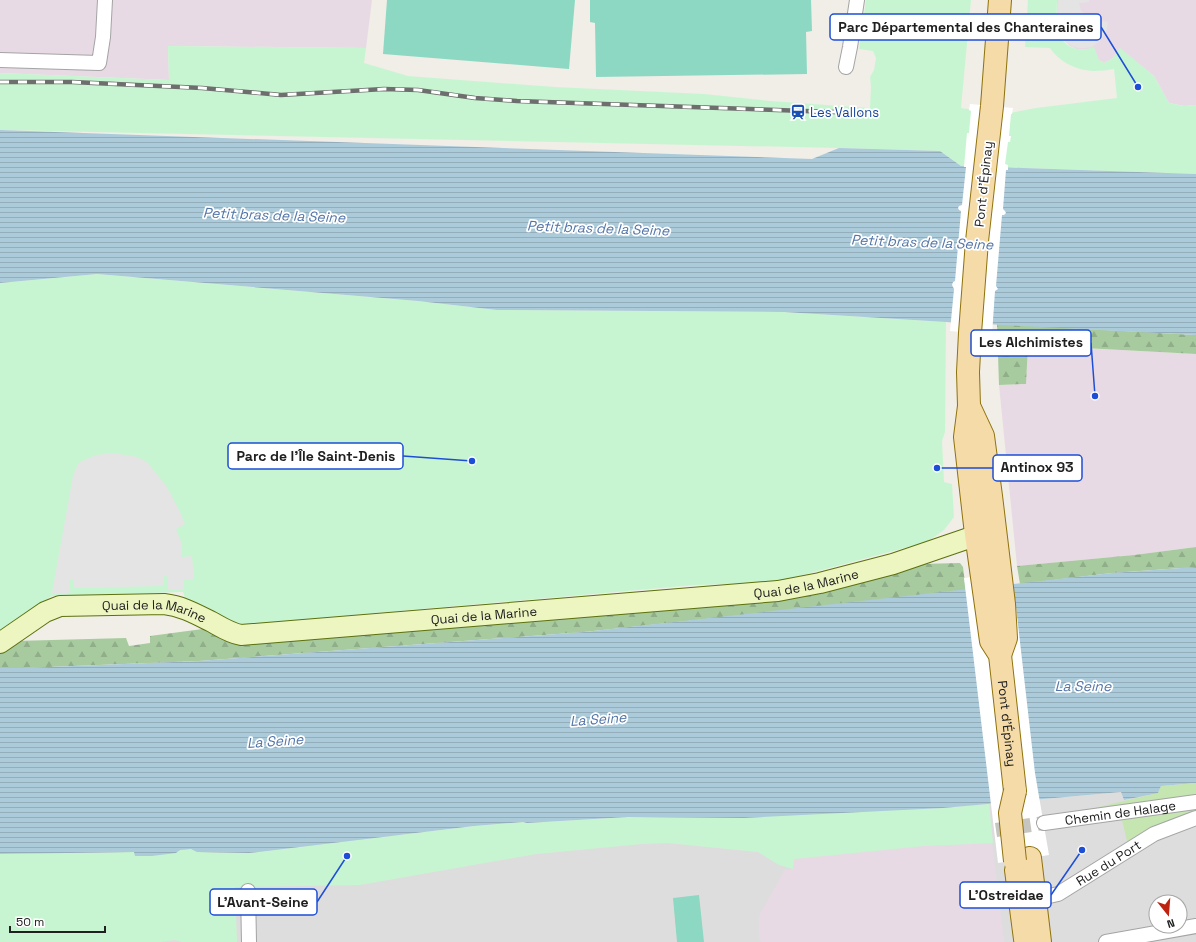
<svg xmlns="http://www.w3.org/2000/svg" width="1196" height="942" viewBox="0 0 1196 942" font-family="'Space Grotesk',sans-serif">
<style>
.residential{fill:#dedddd;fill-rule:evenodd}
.industrial{fill:#e8dae4}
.grass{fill:#c5e5b1}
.forest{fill:url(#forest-firs)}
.park{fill:#c8f5d1}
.pitch{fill:#8cd8c3}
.parking{fill:#e4e4e4}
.water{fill:url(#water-rules)}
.pier{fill:#fff}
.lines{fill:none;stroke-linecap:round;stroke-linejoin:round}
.street-tunnel{stroke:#c6c5bf;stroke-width:14;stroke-dasharray:14 7;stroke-linecap:butt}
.street-casing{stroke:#a4a4a4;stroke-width:16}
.secondary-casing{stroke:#5b700e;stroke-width:22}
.primary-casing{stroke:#8f720c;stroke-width:24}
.street{stroke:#fff;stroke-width:14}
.secondary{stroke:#edf5c0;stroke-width:20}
.primary{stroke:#f5dba7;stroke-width:22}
.rail-casing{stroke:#6e6e6e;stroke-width:4.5}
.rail{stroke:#fff;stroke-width:3;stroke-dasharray:9;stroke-linecap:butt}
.primary-bridge-casing{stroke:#8f720c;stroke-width:24;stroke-linecap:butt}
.primary-bridge{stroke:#f5dba7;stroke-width:22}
.labels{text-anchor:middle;stroke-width:3.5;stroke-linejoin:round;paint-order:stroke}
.transit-label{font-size:13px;fill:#164399;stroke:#fff;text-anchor:start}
.street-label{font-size:13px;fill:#202020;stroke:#fff}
.water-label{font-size:14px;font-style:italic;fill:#5375a8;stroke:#fff}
.leader{fill:none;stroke:#1d4ed8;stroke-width:1.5}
.callout-dot{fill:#1d4ed8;stroke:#fff;stroke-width:1.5}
.callout{fill:#fff;stroke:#1d4ed8;stroke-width:1.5}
.callout-label{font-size:14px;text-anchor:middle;font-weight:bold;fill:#202020}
</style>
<defs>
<pattern id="forest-firs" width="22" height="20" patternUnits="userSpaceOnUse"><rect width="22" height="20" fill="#a7cb9f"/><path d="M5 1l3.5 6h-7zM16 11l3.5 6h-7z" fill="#8fae89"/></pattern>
<pattern id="water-rules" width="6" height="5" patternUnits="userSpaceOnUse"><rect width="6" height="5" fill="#abcada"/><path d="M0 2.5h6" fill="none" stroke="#93adbb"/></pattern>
</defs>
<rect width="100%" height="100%" fill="#f0eee7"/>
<path class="residential" d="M1196 783V942H0V854H22L943 808 1121 792 1124 800ZM1156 902H1180V926H1156Z"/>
<g class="industrial">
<polygon points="0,0 372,0 366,48 168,46 169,80 0,73"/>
<polygon points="1057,0 1196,0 1196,105 1184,106 1169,103 1154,76 1120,49 1112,59 1104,63 1099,60 1087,50 1076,49 1070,46 1060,36 1058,28"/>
<polygon points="1027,345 1196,354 1196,547 1134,555 1017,566 999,385 1026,384"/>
<polygon points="992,843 1004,942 761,942 759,937 759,916 785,870 793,869 794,859 924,846"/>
</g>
<g class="grass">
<polygon points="1196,783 1196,797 1069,814 1158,793 1161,786"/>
<polygon points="1196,804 1196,811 1128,845 1121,816"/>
</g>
<g class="forest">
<polygon points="997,324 1196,335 1196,354 1028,345 1026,384 999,385"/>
<polygon points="1196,547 1196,567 1112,573 1020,584 1017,566 1134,555"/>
<polygon points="960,563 963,567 966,591 584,632 199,661 24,668 0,668 0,649 15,641 126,638 129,646 150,643 150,636 210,628 240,642 920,564"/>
</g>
<g class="park">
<path d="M866 0H971L961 108 988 112 999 115 1036 108 1117 98 1114 69C1108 70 1101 71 1095 71 1078 71 1059 62 1050 48L1025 47 1028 0H1057C1057 9 1056 19 1058 29 1061 47 1078 53 1094 47L1099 60 1104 63 1112 59 1120 48 1154 76 1169 103 1184 106 1196 105V174L961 166 940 151 839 148 0 130V73L169 80 168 46 366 48 364 63 408 76 555 87 704 94 770 101 870 108 871 87 870 77 874 70 876 58 873 51 859 49Z"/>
<polygon points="97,274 418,301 497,310 784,312 946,322 945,432 942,441 944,482 952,484 954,517 944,530 927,542 773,583 695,585 239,625 185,598 183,592 52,596 0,631 0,283"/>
<polygon points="989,804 993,843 924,846 794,859 793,869 779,865 758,852 668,843 642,844 536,854 360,885 235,887 237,942 183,942 175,940 159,942 0,942 0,854 134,852 135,856 191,849 197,852 249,853 474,826 523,822 527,823 628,817 943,808"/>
</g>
<g class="pitch">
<polygon points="387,0 575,0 569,69 383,54"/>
<polygon points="590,0 811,0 812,31 806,32 807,74 596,77 595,23 590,22"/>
<polygon points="699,895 704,942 677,942 673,898"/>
</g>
<g class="parking">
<polygon points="1058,0 1089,0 1089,2 1079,3 1081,11 1083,13 1093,15 1098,21 1108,22 1106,33 1102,39 1092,47 1085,48 1078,48 1072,46 1066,42 1062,37 1059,30"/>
<polygon points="113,453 137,457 147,462 167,487 180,512 185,524 176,529 181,542 182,557 192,556 194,580 184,580 184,590 168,590 168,578 166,576 164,576 163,586 73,588 73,580 71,579 69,581 70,593 52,593 73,476 78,464 82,461 96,455"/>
</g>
<g class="water">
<polygon points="0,130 812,159 839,148 940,151 961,166 1196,174 1196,335 946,322 784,312 497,310 418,301 97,274 0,283"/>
<polygon points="1196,567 1196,783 1161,786 1158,793 1124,800 1121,792 943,808 744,818 628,817 527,823 523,822 474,826 249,853 197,852 191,849 180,850 176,853 152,856 135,856 134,852 0,854 0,668 24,668 199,661 584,632 1112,573"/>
</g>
<g class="pier">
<polygon points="970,104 1013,108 1012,114 1011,114 1009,136 1011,136 1010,142 1008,142 1005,164 1008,165 1008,170 1006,170 1003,209 1005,211 1006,213 1004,215 1002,215 996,286 998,289 995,291 992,335 950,331 954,289 952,285 953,282 955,281 961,211 959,210 958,208 959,206 962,205 966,167 964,167 967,133 969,133 971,111 969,110"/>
<polygon points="1012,572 1035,773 1049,855 998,863 964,578"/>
</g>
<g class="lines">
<polyline class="street-tunnel" points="996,830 1044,823"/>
<defs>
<g id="street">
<polyline points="0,60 99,63 103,37 105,0"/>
<polyline points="846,67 850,47 857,0"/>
<path id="s1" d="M1044 823 1196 802"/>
<polyline points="248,891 249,942"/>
<path id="s2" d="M1027 901 1058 894 1154 834 1196 818"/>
<polyline points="1106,942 1196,926"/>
</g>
<g id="secondary">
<path id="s3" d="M0 643 45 612 60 606 164 604C182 606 196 614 212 622 221 627 230 633 241 635L778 591 820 583 893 564 969 538 976 534"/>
</g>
<g id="primary">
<path id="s4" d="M1000 0 992 106 977 241 970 333 968 372 969 406 965 437 976 534 991 641 1000 655 1015 791"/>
<polyline points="969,406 983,436 991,496 1004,604 1006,638 1000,655"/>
<polyline points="1030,858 1040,942"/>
<polyline points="1016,870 1025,939"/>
</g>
</defs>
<use href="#street" class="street-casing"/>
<use href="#secondary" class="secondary-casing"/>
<use href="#primary" class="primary-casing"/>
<use href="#street" class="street"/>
<use href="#secondary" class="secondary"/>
<use href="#primary" class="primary"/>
<defs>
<polyline id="rail" points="0,82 72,82 202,88 281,95 384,89 418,90 475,98 517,101 863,113"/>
</defs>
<use href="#rail" class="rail-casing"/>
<use href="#rail" class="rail"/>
<defs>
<polyline id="primary-bridge" points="1015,791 1010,813 1015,861"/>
</defs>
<use href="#primary-bridge" class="primary-bridge-casing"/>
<use href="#primary-bridge" class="primary-bridge"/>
</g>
<defs>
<symbol id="station-bare" viewBox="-9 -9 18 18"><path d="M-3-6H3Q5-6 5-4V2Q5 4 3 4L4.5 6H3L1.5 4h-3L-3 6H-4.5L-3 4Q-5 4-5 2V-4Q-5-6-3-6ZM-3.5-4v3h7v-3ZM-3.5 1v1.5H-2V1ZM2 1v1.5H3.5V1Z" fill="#1a4fb4" stroke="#fff" stroke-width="2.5" paint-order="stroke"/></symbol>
</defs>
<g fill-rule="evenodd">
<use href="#station-bare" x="787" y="101" width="22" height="22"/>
</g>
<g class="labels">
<g class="transit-label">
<text x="810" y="117">Les Vallons</text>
</g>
<g class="street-label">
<text transform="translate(983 184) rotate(-84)" y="5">Pont d'Épinay</text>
<text dy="5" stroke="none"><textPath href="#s3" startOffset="826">Quai de la Marine</textPath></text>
<text dy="5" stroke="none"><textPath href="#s3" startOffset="166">Quai de la Marine</textPath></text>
<text dy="5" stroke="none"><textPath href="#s3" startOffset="502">Quai de la Marine</textPath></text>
<text dy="5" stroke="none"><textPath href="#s4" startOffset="730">Pont d'Épinay</textPath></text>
<text dy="5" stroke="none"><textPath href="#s1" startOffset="77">Chemin de Halage</textPath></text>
<text dy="5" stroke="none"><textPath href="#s2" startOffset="91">Rue du Port</textPath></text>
</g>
<g class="water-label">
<text transform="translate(274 215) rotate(2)" y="5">Petit bras de la Seine</text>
<text transform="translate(598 228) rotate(2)" y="5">Petit bras de la Seine</text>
<text transform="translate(922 242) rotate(2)" y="5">Petit bras de la Seine</text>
<text x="1083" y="691">La Seine</text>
<text transform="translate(598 719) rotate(-4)" y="5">La Seine</text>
<text transform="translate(275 741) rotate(-4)" y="5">La Seine</text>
</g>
</g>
<path class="leader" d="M1138 87L1101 27M1095 396L1091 343M472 461L403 456M937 468L993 468M1082 850L1051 895M347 856L317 902"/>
<g class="callout-dot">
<circle cx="1138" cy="87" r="4"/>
<circle cx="1095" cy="396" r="4"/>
<circle cx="472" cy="461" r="4"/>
<circle cx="937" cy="468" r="4"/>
<circle cx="1082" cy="850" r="4"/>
<circle cx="347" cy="856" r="4"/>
</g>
<g class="callout">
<rect x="830" y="14" width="271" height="26" rx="4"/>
<rect x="971" y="330" width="120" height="26" rx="4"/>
<rect x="228" y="443" width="175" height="26" rx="4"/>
<rect x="993" y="455" width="89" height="26" rx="4"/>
<rect x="960" y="882" width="91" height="26" rx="4"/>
<rect x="210" y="889" width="107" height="26" rx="4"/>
</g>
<g class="callout-label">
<text x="966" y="32">Parc Départemental des Chanteraines</text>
<text x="1031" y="347">Les Alchimistes</text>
<text x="316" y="461">Parc de l'Île Saint-Denis</text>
<text x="1037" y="472">Antinox 93</text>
<text x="1006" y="900">L'Ostreidae</text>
<text x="263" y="907">L'Avant-Seine</text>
</g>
<g transform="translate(1168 914) rotate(163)"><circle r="19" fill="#ffffff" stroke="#a6a6a6"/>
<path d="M0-3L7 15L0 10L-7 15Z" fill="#bf2310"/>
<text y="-6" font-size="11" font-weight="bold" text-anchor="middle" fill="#202020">N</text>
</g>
<path d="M10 926v6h95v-6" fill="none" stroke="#202020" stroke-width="2"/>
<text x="16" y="926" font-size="12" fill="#202020" stroke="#ffffff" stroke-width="3" paint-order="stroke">50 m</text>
</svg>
